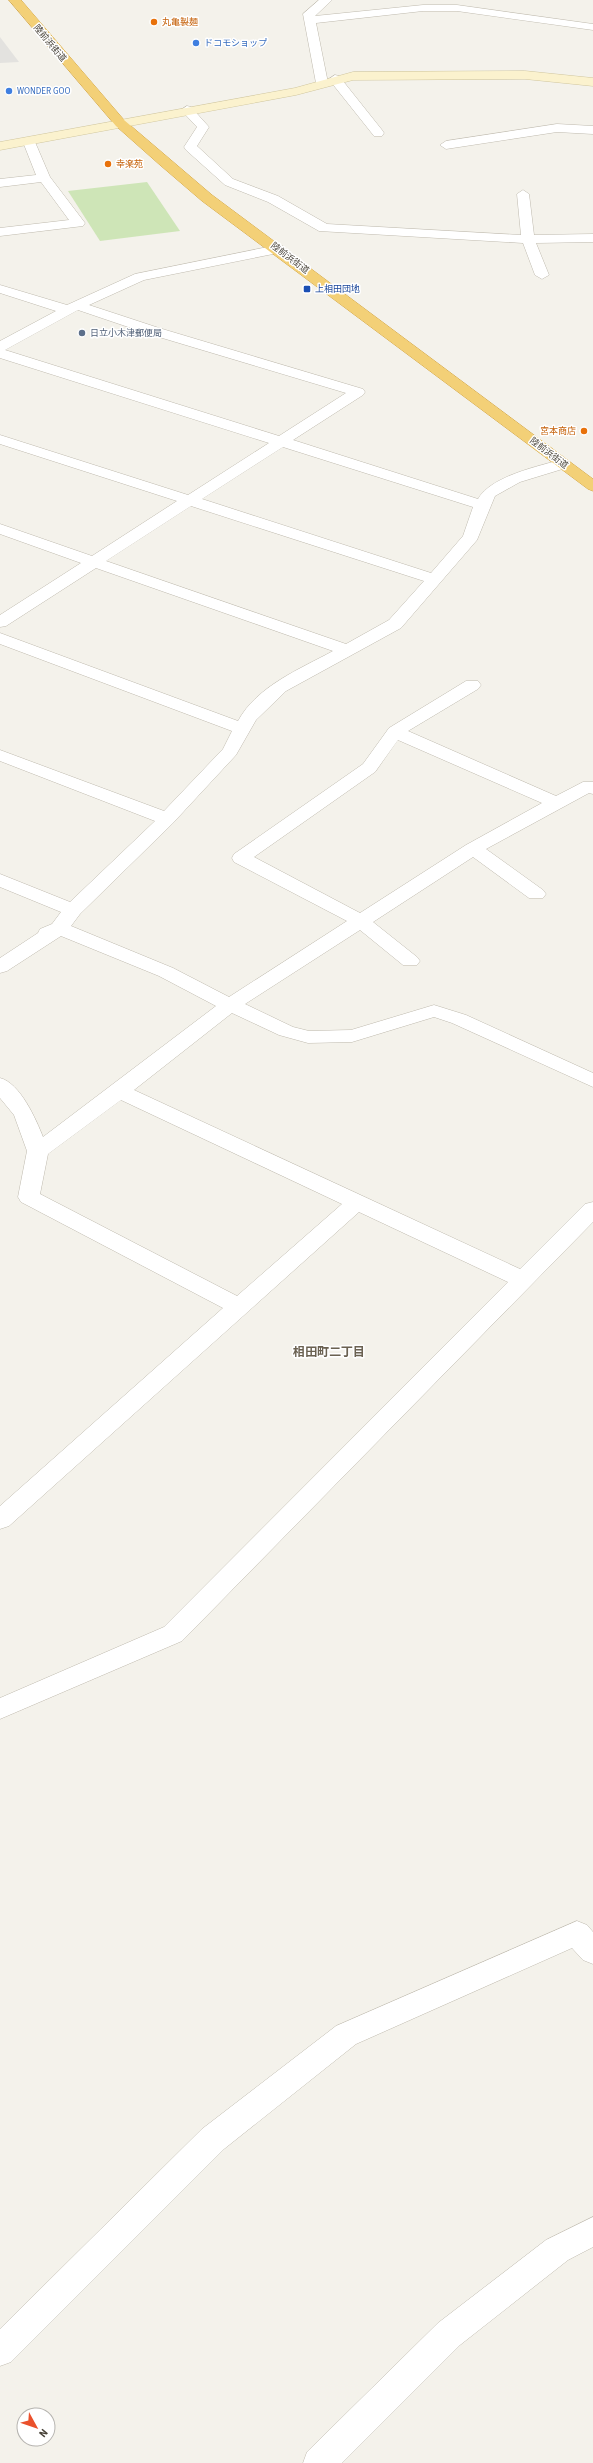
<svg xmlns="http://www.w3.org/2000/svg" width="593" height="2463" viewBox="0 0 593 2463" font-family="'Source Sans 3','Noto Sans JP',sans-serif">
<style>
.green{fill:#cee5b7}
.parking{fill:#e3e2df}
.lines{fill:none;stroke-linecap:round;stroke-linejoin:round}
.street-casing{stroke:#bfbaae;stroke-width:1}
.secondary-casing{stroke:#d0c69e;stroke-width:1}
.highway-casing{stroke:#d2a546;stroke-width:1}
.street{fill:#fff;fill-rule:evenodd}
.secondary{fill:#fbf2ce;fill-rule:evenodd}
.highway{fill:#f3d077;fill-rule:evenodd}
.food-dot{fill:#e8710a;stroke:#fff;stroke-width:1.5}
.shop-dot{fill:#3f7fe0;stroke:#fff;stroke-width:1.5}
.transit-dot{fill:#1a4fb4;stroke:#fff;stroke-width:1.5}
.service-dot{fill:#5c6f8a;stroke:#fff;stroke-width:1.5}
.labels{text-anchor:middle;stroke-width:3;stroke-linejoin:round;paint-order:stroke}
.far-food-label{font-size:9px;fill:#c56008;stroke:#fff;text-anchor:start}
.far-street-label{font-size:9px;fill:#484339;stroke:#fff}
.far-shop-label{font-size:9px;fill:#366cbe;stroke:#fff;text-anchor:start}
.far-transit-label{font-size:9px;fill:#164399;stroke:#fff;text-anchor:start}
.far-service-label{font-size:9px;fill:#4e5e75;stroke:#fff;text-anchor:start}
.neighbourhood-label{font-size:12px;font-weight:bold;fill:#6a6151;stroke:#fff}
</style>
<rect width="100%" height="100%" fill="#f4f2eb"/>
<polygon class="green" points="147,182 180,231 100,241 68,191"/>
<polygon class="parking" points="0,37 19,62 0,63"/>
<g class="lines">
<defs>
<g id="street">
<polygon points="319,0 332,0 315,16 423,5 457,5 593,24 593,30 457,11 423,11 316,23 328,83 322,87 316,83 303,14"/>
<polygon points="335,75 339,76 382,130 384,133 382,136 374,136 331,82 329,79"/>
<polygon points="187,106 191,107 209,127 197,146 233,179 278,196 327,224 521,235 517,194 523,190 529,194 534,235 593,234 593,242 536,243 549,275 542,279 535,275 523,243 319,231 268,202 225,185 186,150 184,147 197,127 181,110"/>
<polygon points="557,124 593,126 593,134 557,132 446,149 440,145 446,141"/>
<polygon points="29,138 35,142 50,177 85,223 83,226 0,236 0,228 69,220 41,182 0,187 0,179 36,175 23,142"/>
<path d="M278 245 283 246 285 249 283 252 144 280 89 305 159 328 363 389 365 392 363 395 293 440 478 499C491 476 539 466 564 459L572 464 569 467 520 482 495 496 477 540 401 628 286 691 256 720 236 755 173 823 80 914 71 926 173 968 229 997 347 921 234 862 232 858 234 854 363 764 389 728 466 681H478L481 685 478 689 408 731 556 796 583 782H593V794L589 793 486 849 543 890 546 894 543 898H529L473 857 373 922 417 957 420 961 417 965H403L360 930 245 1004 293 1027 309 1031 351 1030 434 1005 466 1015 593 1073V1087L452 1023 434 1017 352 1042 308 1043 279 1035 232 1013 134 1090 520 1269 585 1204 593 1202V1222L182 1641 0 1719V1698L164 1627 508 1282 359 1212 9 1526 0 1529V1506L223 1308 21 1202 18 1197 27 1151 14 1115 0 1098V1078C20 1083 36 1119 43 1137L216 1006 159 976 61 936 7 971 0 973V958L38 933 40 929 52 924 61 912 0 887V874L70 902 155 821 0 761V750L164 811 223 749 232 731 0 644V633L238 721C257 686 300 669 333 651L96 568 6 626 0 627V615L81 563 0 534V524L92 556 177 501 0 444V435L188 495 269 443 0 358V341L56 311 0 293V285L67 305 135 274ZM78 310 149 334 346 393 279 436 5 350ZM283 447 473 507 463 536 431 573 202 499ZM191 506 424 581 389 620 346 644 106 561ZM398 740 542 803 466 845 360 913 254 857 375 772ZM121 1100 342 1204 237 1296 40 1194 48 1154Z"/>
<polygon points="577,1921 587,1925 593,1932 593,1964 583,1960 572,1948 356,2044 224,2149 11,2362 0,2366 0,2329 202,2129 336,2026"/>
<polygon points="593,2217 593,2247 568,2260 460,2345 342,2463 303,2463 307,2452 438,2323 546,2240"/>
</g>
<polygon id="secondary" points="525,71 593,78 593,86 525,79 353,80 296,95 0,150 0,142 295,88 353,72"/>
<polygon id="highway" points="9,0 21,0 124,120 212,195 593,479 593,491 588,489 202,201 160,165 116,126"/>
</defs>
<use href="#street" class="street-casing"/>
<use href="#secondary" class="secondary-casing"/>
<use href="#highway" class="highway-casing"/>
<use href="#street" class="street"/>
<use href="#secondary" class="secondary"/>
<use href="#highway" class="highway"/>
</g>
<g class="food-dot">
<circle cx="154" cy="22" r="4"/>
<circle cx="108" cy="164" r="4"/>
<circle cx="584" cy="431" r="4"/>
</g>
<g class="shop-dot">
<circle cx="196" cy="43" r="4"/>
<circle cx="9" cy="91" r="4"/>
</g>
<rect class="transit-dot" x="303" y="285" width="8" height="8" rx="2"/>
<circle class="service-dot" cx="82" cy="333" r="4"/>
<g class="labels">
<g class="far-food-label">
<text x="162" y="25">丸亀製麺</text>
<text x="116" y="167">幸楽苑</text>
<text x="576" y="434" text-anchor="end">宮本商店</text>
</g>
<g class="far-street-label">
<text transform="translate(50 43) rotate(50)" y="3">陸前浜街道</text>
<text transform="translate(290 258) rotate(37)" y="3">陸前浜街道</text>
<text transform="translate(549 453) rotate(37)" y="3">陸前浜街道</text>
</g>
<g class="far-shop-label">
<text x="204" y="46">ドコモショップ</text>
<text x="17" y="94">WONDER GOO</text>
</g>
<g class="far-transit-label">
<text x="315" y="292">上相田団地</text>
</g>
<g class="far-service-label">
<text x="90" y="336">日立小木津郵便局</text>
</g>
<g class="neighbourhood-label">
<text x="329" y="1356">相田町二丁目</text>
</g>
</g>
<g transform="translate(36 2427) rotate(130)"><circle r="19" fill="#ffffff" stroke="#b6b4b0"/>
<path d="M0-3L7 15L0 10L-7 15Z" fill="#ea512c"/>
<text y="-6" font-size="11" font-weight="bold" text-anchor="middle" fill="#484339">N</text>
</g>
</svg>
